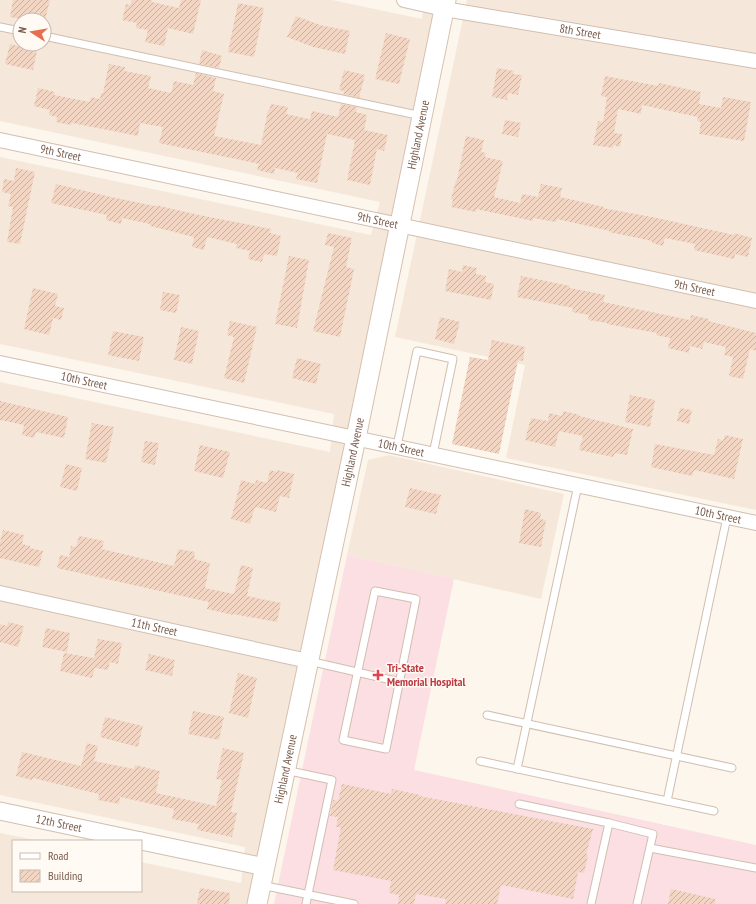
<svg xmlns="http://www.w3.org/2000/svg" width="756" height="904" viewBox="0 0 756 904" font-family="'PT Sans Narrow',sans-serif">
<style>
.residential{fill:#f5e8da;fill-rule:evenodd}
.medical{fill:#fbdfe3}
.building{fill:url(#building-hatch)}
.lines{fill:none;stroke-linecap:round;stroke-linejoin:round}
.service-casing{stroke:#d1beb0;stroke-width:9}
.minor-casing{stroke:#d1beb0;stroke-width:16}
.tertiary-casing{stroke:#d1beb0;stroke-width:19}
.secondary-casing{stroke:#d6c0b0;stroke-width:21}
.service{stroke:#fff;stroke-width:7}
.minor{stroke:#fff;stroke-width:14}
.tertiary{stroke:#fff;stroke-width:17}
.secondary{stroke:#fff;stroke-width:19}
.health-dot{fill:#e0444e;stroke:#fffaf3;stroke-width:1.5}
.labels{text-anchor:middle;stroke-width:3;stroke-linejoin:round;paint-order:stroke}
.street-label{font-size:12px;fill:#7a5c4d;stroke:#fffaf3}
.health-label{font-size:12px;font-weight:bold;fill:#be3a42;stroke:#fffaf3;text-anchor:start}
</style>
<defs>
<pattern id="building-hatch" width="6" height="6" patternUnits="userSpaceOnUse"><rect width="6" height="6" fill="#f3d5c3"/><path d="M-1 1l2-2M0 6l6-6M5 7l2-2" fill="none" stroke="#cab0a1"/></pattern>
</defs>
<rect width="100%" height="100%" fill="#fdf6ec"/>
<g class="residential">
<path d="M0 0H332L422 19 424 0H448L257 904H0V833L40 841H13V891H141V862L241 883 245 847 0 795V382L330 452 334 414 0 344V157L371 235 380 202 0 121ZM20 20H44V44H20Z"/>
<polygon points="467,0 756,0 756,510 506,458 525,365 395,337"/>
<polygon points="389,455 564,494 541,599 347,555 368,460"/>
</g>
<polygon class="medical" points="347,555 454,579 414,770 756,845 756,904 274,904"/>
<g class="building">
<polygon points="13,0 50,0 45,20 26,20 10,17"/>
<polygon points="132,0 152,0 152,2 179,8 181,0 201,0 193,34 168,28 164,46 145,42 148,30 136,28 137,23 122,20 126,4 130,5"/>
<polygon points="238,3 264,8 254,57 228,52"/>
<polygon points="296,16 320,25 350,31 345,54 313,47 287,37"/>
<polygon points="386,33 410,39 399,84 375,79"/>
<polygon points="10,44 37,51 33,70 5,64"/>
<polygon points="202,50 222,56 219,68 199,64"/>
<polygon points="109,64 125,67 124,71 151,76 148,88 171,93 174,81 193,85 196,73 216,78 213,91 224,94 214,136 261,145 268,110 269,111 271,104 288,107 286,114 309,119 310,119 312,111 338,117 341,104 357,107 356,112 367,115 364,130 388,135 384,151 377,149 370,185 347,180 355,140 327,134 317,183 296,179 298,173 275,168 274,174 257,170 259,164 159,143 163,127 140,123 138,136 72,123 71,125 56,122 57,117 49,115 50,110 34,106 38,88 55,92 54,95 90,102 91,97 100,99 101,93 103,93"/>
<polygon points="497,68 514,71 513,74 522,75 518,95 508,93 507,100 492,97"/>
<polygon points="344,70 365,75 359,98 343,94 344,91 339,90"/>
<polygon points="605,76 658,86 659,83 701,92 699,104 721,108 723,97 751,102 744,141 699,134 701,122 697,121 698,117 642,105 641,114 618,109 614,133 622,134 620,147 613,145 613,148 593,145 598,121 603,122 607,97 601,96"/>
<polygon points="505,120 521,123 518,137 502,134"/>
<polygon points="466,136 484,140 481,152 486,153 485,157 503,161 494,197 520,203 522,194 538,197 541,184 562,188 560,197 604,207 603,208 657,218 734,235 734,233 752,238 748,257 735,254 734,259 694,250 695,244 665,238 663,246 652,243 652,241 609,232 610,231 557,219 556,222 533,218 533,221 476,209 476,212 451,207 453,200 451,199 456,180 457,180"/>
<polygon points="16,168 35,172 20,244 7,242 13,207 8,206 11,194 2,192 4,179 14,181"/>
<polygon points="56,184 111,197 155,206 155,205 199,215 271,229 270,233 281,236 277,256 264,254 262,262 248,259 250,251 236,248 237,244 207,237 204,250 192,247 194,237 150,226 150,224 122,218 121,224 106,220 107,215 51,203"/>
<polygon points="328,233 352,238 346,267 354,269 340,337 313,331 334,247 325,245"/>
<polygon points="289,256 309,260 297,328 275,324"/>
<polygon points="463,265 477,268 476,274 486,276 485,282 494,284 491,300 445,291 449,269 462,272"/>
<polygon points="521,276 570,286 570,288 605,295 603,302 690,320 691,315 709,319 708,321 756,333 756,351 750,349 743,379 729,376 733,357 724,355 726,347 704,342 702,349 690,346 689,353 668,348 670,338 656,335 657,333 607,324 607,323 588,320 589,315 572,312 573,308 517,297"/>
<polygon points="33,288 58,294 55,306 64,308 61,320 53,318 49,335 24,329"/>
<polygon points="163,292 180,295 176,313 160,310"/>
<polygon points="440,317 460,322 454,344 435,339"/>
<polygon points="230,321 257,327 244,383 224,378 234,337 227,335"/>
<polygon points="181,327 199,331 192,364 174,360"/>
<polygon points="113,331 144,337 139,361 108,355"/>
<polygon points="492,340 525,347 523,361 518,360 499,454 452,444 470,357 488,360"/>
<polygon points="297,358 321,364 316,384 292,378"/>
<polygon points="630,395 655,400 650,427 625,422"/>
<polygon points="0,401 68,417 64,438 36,432 34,438 22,435 24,425 0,420"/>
<polygon points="680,408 692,410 689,424 677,421"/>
<polygon points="563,411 580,415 579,416 633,429 627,455 615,453 613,457 579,450 583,436 559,431 555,447 525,440 531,418 548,421 549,413 562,416"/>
<polygon points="92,423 114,427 106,463 85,459"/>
<polygon points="725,435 743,439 734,479 694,470 692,476 651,467 655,444 714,455 718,439 723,441"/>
<polygon points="145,441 159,443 155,465 141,462"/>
<polygon points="200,445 230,452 223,478 194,471"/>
<polygon points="66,464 82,468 77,491 60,487"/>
<polygon points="270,470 277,472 277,470 294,474 289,498 280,496 276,512 255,507 250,524 231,519 241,480 255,484 256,480 267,483"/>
<polygon points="410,488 441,495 436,514 405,507"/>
<polygon points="525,509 541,513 540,519 546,520 541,547 519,543"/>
<polygon points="3,530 24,535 22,544 30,546 30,548 43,551 39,567 0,558 0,542"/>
<polygon points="79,536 104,541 102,549 174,566 178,549 195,552 194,559 210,563 205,588 234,594 241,565 253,568 247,596 281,603 277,622 233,614 233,615 207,609 209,602 57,568 60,555 69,557 71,546 76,547"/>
<polygon points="8,622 24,626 18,647 0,642 0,624 7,626"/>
<polygon points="46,628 70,633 67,652 42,647"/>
<polygon points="98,639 122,643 118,664 110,662 108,670 95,668 92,678 60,671 64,653 94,658"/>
<polygon points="149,654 175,660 172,676 145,670"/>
<polygon points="238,673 257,678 248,718 229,713"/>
<polygon points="193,711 224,717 219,740 188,734"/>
<polygon points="105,717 143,726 138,747 100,737"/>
<polygon points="87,743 98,746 94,761 134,769 135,765 160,771 156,793 216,806 222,780 216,779 223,748 244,753 231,812 237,813 232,837 197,830 199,824 172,819 174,809 120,797 119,804 98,800 99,794 33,778 32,780 16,776 22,752 81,766"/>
<polygon points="342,784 391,794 392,789 420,795 419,796 593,829 586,855 588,855 584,873 578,872 573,899 501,885 497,904 445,904 446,899 416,894 414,904 398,904 399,895 389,893 391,881 333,870 341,827 336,827 338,817 330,816 333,800 338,801"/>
<polygon points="200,888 230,893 229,904 197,904"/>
<polygon points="671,889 715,899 715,904 668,904"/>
</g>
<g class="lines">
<defs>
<g id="service">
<polyline points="0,27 20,31"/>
<polyline points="44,36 422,116"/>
<polyline points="397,446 417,351 453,359 433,454"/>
<polygon points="375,591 416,599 386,749 343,740"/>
<polyline points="309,661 400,682"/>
<polyline points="487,715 732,768"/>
<polyline points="480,761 714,811"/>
<polyline points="517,769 578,485"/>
<polyline points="285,770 332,780 306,904"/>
<polyline points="667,801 727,517"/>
<polyline points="519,804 609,823"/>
<polyline points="650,848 756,868"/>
<polyline points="261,885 354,904"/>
<polyline points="591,904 609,823 653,834 637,904"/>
</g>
<g id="minor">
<path id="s1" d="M404 0 444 9 756 61"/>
<path id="s2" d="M0 140 756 301"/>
<path id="s3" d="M0 363 756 523"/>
<path id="s4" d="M0 593 308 661"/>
</g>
<g id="tertiary">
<path id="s5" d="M0 811 141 841"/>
<polyline points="141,841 265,867"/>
</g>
<g id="secondary">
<path id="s6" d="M257 904 356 438 446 0"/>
</g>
</defs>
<use href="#service" class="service-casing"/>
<use href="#minor" class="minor-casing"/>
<use href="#tertiary" class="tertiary-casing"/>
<use href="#secondary" class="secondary-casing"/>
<use href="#service" class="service"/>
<use href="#minor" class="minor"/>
<use href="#tertiary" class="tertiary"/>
<use href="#secondary" class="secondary"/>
</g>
<path class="health-dot" d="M376 669h4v4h4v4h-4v4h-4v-4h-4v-4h4z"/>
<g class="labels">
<g class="street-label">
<text dy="4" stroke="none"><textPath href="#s1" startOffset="179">8th Street</textPath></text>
<text dy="4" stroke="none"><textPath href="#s6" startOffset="786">Highland Avenue</textPath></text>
<text dy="4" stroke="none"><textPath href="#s2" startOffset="62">9th Street</textPath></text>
<text dy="4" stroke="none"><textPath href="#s2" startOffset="386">9th Street</textPath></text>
<text dy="4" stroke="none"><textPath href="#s2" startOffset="710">9th Street</textPath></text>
<text dy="4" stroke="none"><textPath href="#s3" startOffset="86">10th Street</textPath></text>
<text dy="4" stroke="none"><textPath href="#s3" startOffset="410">10th Street</textPath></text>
<text dy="4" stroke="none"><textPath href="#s6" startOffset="462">Highland Avenue</textPath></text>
<text dy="4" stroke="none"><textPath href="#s3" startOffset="734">10th Street</textPath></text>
<text dy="4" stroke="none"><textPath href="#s4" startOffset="158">11th Street</textPath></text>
<text dy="4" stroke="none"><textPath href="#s6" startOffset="138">Highland Avenue</textPath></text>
<text dy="4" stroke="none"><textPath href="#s5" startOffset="60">12th Street</textPath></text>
</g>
<g class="health-label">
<text x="387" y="672">Tri-State<tspan x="387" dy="14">Memorial Hospital</tspan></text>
</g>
</g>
<rect x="12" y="840" width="130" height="52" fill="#fffaf3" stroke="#cabbb1"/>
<rect x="20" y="853" width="20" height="6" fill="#ffffff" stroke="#cabbb1"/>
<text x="48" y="860" font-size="12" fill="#7a5c4d">Road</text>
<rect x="20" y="870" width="20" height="12" fill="url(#building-hatch)" stroke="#cabbb1"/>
<text x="48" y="880" font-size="12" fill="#7a5c4d">Building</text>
<g transform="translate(32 32) rotate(282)"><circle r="19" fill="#fffaf3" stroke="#cabbb1"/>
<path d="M0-3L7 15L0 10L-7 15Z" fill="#e76f51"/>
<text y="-6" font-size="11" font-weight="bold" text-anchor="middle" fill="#7a5c4d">N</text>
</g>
</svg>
